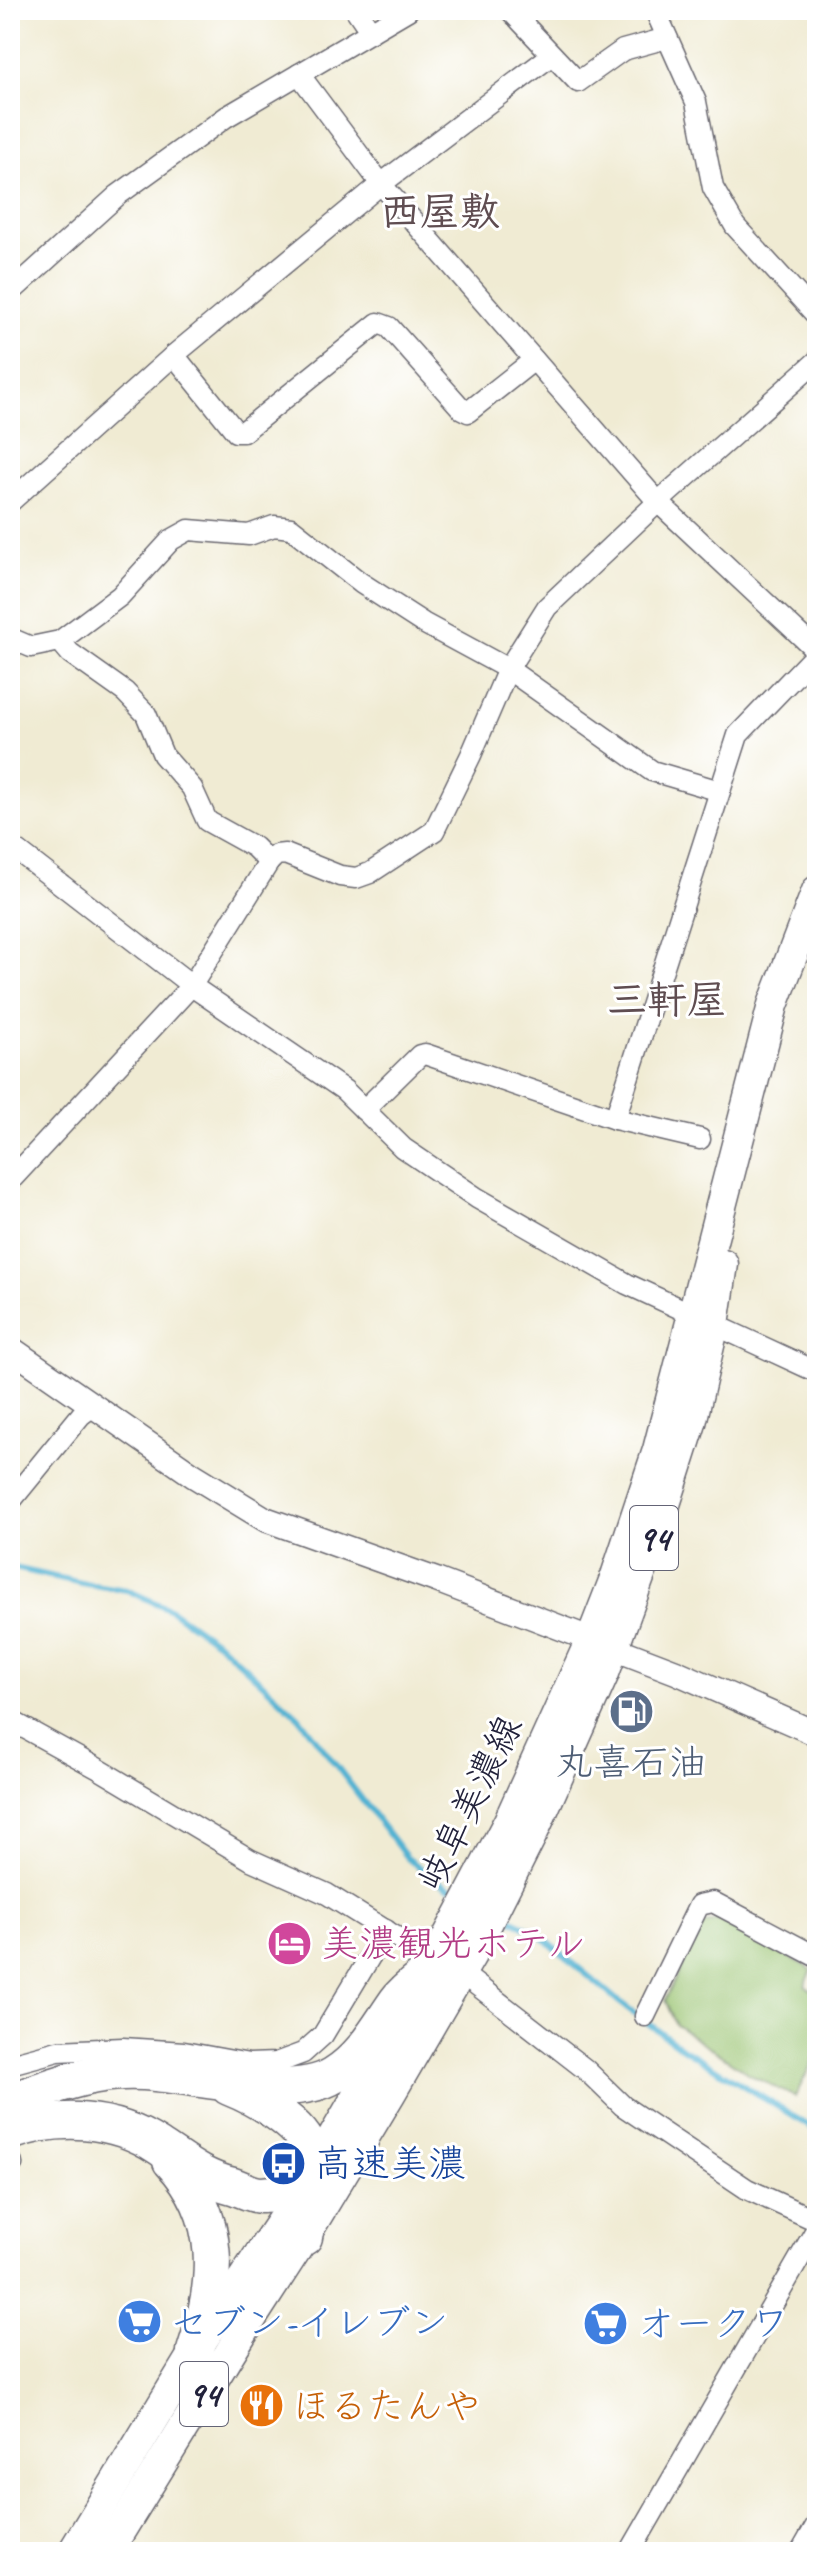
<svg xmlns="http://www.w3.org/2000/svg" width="827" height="2562" viewBox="0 0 827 2562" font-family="Caveat,'Klee One',sans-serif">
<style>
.green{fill:#99c370;stroke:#5e7256;stroke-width:2}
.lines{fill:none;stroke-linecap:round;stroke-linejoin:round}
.stream{stroke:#53b2d2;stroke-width:6}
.minor-casing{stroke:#6a6870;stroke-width:23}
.tertiary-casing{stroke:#6a6870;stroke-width:27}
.primary-casing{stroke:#6a6870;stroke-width:33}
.motorway-casing{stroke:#6a6870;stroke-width:39}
.minor{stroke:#fff;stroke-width:20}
.tertiary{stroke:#fff;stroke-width:24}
.primary{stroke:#fff;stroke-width:30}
.motorway{stroke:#fff;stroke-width:36}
.labels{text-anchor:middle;stroke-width:6;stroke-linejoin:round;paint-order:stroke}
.shield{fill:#fff;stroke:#646476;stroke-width:2}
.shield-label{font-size:36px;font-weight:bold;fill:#22223b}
.service-label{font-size:38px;fill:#4e5e75;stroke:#fff}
.street-label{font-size:38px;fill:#22223b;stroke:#fff}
.hotel-label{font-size:38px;fill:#b23c85;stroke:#fff;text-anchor:start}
.transit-label{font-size:38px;fill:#164399;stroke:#fff;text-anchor:start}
.shop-label{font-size:38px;fill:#366cbe;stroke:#fff;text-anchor:start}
.food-label{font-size:38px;fill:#c56008;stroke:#fff;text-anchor:start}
.neighbourhood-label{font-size:40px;font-weight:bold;fill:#5f4d51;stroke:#fff}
</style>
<rect width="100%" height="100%" fill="#fff"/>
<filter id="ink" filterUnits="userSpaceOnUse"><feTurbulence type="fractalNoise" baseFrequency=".0125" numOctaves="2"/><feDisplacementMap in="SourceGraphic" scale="16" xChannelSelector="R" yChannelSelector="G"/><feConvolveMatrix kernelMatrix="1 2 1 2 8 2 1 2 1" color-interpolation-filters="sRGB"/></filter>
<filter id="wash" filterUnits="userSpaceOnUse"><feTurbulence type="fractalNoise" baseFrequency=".006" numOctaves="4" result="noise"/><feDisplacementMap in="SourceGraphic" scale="32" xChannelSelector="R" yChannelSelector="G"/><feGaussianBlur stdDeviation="1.8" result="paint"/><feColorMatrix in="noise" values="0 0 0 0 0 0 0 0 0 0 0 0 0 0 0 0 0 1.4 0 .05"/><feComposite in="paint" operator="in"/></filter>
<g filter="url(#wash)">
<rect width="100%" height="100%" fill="#f0ebd3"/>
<polygon class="green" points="720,1919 812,1970 805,1986 817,1994 817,2053 795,2097 754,2077 676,2025 665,2000 703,1925"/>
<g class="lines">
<g class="stream">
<polyline points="10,1567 86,1584 127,1590 169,1609 222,1646 299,1717 407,1858 441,1883 462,1895"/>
<polyline points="501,1914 536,1932 618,2001 679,2046 817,2131"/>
</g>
</g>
</g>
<g filter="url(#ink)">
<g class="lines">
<defs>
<g id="minor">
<polyline points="356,10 371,32"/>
<polyline points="510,10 578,82 623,50 667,38"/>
<polyline points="655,10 696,102 713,188 735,226 817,316"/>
<polyline points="299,74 381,184 658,502 817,651"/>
<polyline points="10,293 118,195 226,117 408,10"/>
<polyline points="174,355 236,432 243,432 378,323 389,327 462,409 468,412 534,360"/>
<polyline points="10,502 174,355 381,184 552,55"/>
<polyline points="10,638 31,647 60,641 120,596 171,540 189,530 249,535 274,526 291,528 361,583 423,623 508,669 652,771 720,791"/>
<polyline points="60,641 70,653 125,692 146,714 163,755 192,788 207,821 254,847 269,862"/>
<polyline points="10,845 199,991 344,1090 403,1148 477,1198 627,1284 817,1372"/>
<polyline points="364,1110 420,1055 425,1054 615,1119 700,1139"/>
<polyline points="615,1119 738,735 817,653"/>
<polyline points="10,1181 192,985 269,862 276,855 285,854 340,876 356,878 370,873 434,831 471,755 508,669 547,607 658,502 817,361"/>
<polyline points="10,1502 81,1415 93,1406"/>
<polyline points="10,1720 97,1768 251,1860 327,1894 435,1961"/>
<polyline points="460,1972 585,2069 623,2106 747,2189 817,2221"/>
<polyline points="645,2016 699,1905 713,1902 817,1957"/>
<polyline points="10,2064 58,2051 123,2048 184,2052 249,2064 276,2063 303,2053 323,2035 386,1930"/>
<polyline points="10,2158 12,2164 10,2166"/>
<polyline points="630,2552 817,2228"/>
<polyline points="801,2552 817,2524"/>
</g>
<polyline id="tertiary" points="10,1348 193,1475 265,1519 436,1580 676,1672 817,1734"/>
<g id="primary">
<polyline points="73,2552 195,2351 307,2183 435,1961 509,1821 591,1640 616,1576 658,1450 773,1005 817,891"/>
<polyline points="107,2552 242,2333 304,2237 390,2094 471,1955 534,1830 604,1673 660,1520 691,1423 714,1324 723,1264"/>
</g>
<g id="motorway">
<path d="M229 2087C254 2097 303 2123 310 2151 314 2165 307 2175 307 2188 308 2207 308 2218 304 2237"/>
<path d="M10 2102C46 2088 83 2074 122 2072 180 2068 286 2105 334 2075 363 2057 378 2028 397 2001 405 1990 418 1981 429 1972"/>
<path d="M10 2132C58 2114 114 2117 158 2146 184 2163 201 2178 233 2186 242 2189 252 2195 262 2195 303 2193 333 2165 361 2138"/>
<path d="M171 2161C224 2217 218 2284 195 2351"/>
</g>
</defs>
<use href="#minor" class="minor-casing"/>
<use href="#tertiary" class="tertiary-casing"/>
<use href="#primary" class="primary-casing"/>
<use href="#motorway" class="motorway-casing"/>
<use href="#minor" class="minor"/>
<use href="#tertiary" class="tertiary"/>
<use href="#primary" class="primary"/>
<use href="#motorway" class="motorway"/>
</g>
</g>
<defs>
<symbol id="fuel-disc" viewBox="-11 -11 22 22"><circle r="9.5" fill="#5c6f8a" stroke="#fff"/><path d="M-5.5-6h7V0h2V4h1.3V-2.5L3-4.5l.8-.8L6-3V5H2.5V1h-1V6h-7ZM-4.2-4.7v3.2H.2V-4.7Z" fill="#fff"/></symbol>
<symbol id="hotel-disc" viewBox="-11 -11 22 22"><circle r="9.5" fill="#d1479c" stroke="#fff"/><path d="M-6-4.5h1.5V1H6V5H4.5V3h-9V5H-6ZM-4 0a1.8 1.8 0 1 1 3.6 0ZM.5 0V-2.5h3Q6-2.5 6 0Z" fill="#fff"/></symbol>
<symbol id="bus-disc" viewBox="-11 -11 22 22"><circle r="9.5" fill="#1a4fb4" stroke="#fff"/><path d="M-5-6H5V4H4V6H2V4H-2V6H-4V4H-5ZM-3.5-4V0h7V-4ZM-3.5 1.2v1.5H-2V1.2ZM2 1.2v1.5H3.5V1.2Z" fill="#fff"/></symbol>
<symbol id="supermarket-disc" viewBox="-11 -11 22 22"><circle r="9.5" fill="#3f7fe0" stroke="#fff"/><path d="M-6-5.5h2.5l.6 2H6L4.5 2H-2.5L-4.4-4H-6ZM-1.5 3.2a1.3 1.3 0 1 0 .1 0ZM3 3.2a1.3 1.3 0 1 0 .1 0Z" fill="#fff"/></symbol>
<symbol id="restaurant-disc" viewBox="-11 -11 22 22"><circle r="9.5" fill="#e8710a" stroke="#fff"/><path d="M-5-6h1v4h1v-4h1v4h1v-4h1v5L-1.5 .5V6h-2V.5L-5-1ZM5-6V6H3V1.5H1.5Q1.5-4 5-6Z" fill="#fff"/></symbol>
</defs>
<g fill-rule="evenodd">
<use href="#fuel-disc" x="606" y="1686" width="51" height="51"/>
<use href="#hotel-disc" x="264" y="1918" width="51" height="51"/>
<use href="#bus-disc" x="258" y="2138" width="51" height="51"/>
<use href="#supermarket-disc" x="114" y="2296" width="51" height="51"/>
<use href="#supermarket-disc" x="580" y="2298" width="51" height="51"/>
<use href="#restaurant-disc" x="236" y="2380" width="51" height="51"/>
</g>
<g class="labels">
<g class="shield">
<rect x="630" y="1506" width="48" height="64" rx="6"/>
<rect x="180" y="2362" width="48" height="64" rx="6"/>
</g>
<g class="shield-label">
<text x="654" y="1551">94</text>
<text x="204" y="2407">94</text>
</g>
<g class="service-label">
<text x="631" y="1775">丸喜石油</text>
</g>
<g class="street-label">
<text transform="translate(469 1803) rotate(-64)" y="13">岐阜美濃線</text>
</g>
<g class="hotel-label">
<text x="321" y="1956">美濃観光ホテル</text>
</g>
<g class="transit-label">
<text x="314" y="2176">高速美濃</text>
</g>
<g class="shop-label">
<text x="170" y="2335">セブン-イレブン</text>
<text x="637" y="2336">オークワ</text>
</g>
<g class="food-label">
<text x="292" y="2419">ほるたんや</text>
</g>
<g class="neighbourhood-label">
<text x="440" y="225">西屋敷</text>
<text x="667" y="1013">三軒屋</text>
</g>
</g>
<rect width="827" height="2562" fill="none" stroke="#fff" stroke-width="40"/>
</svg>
